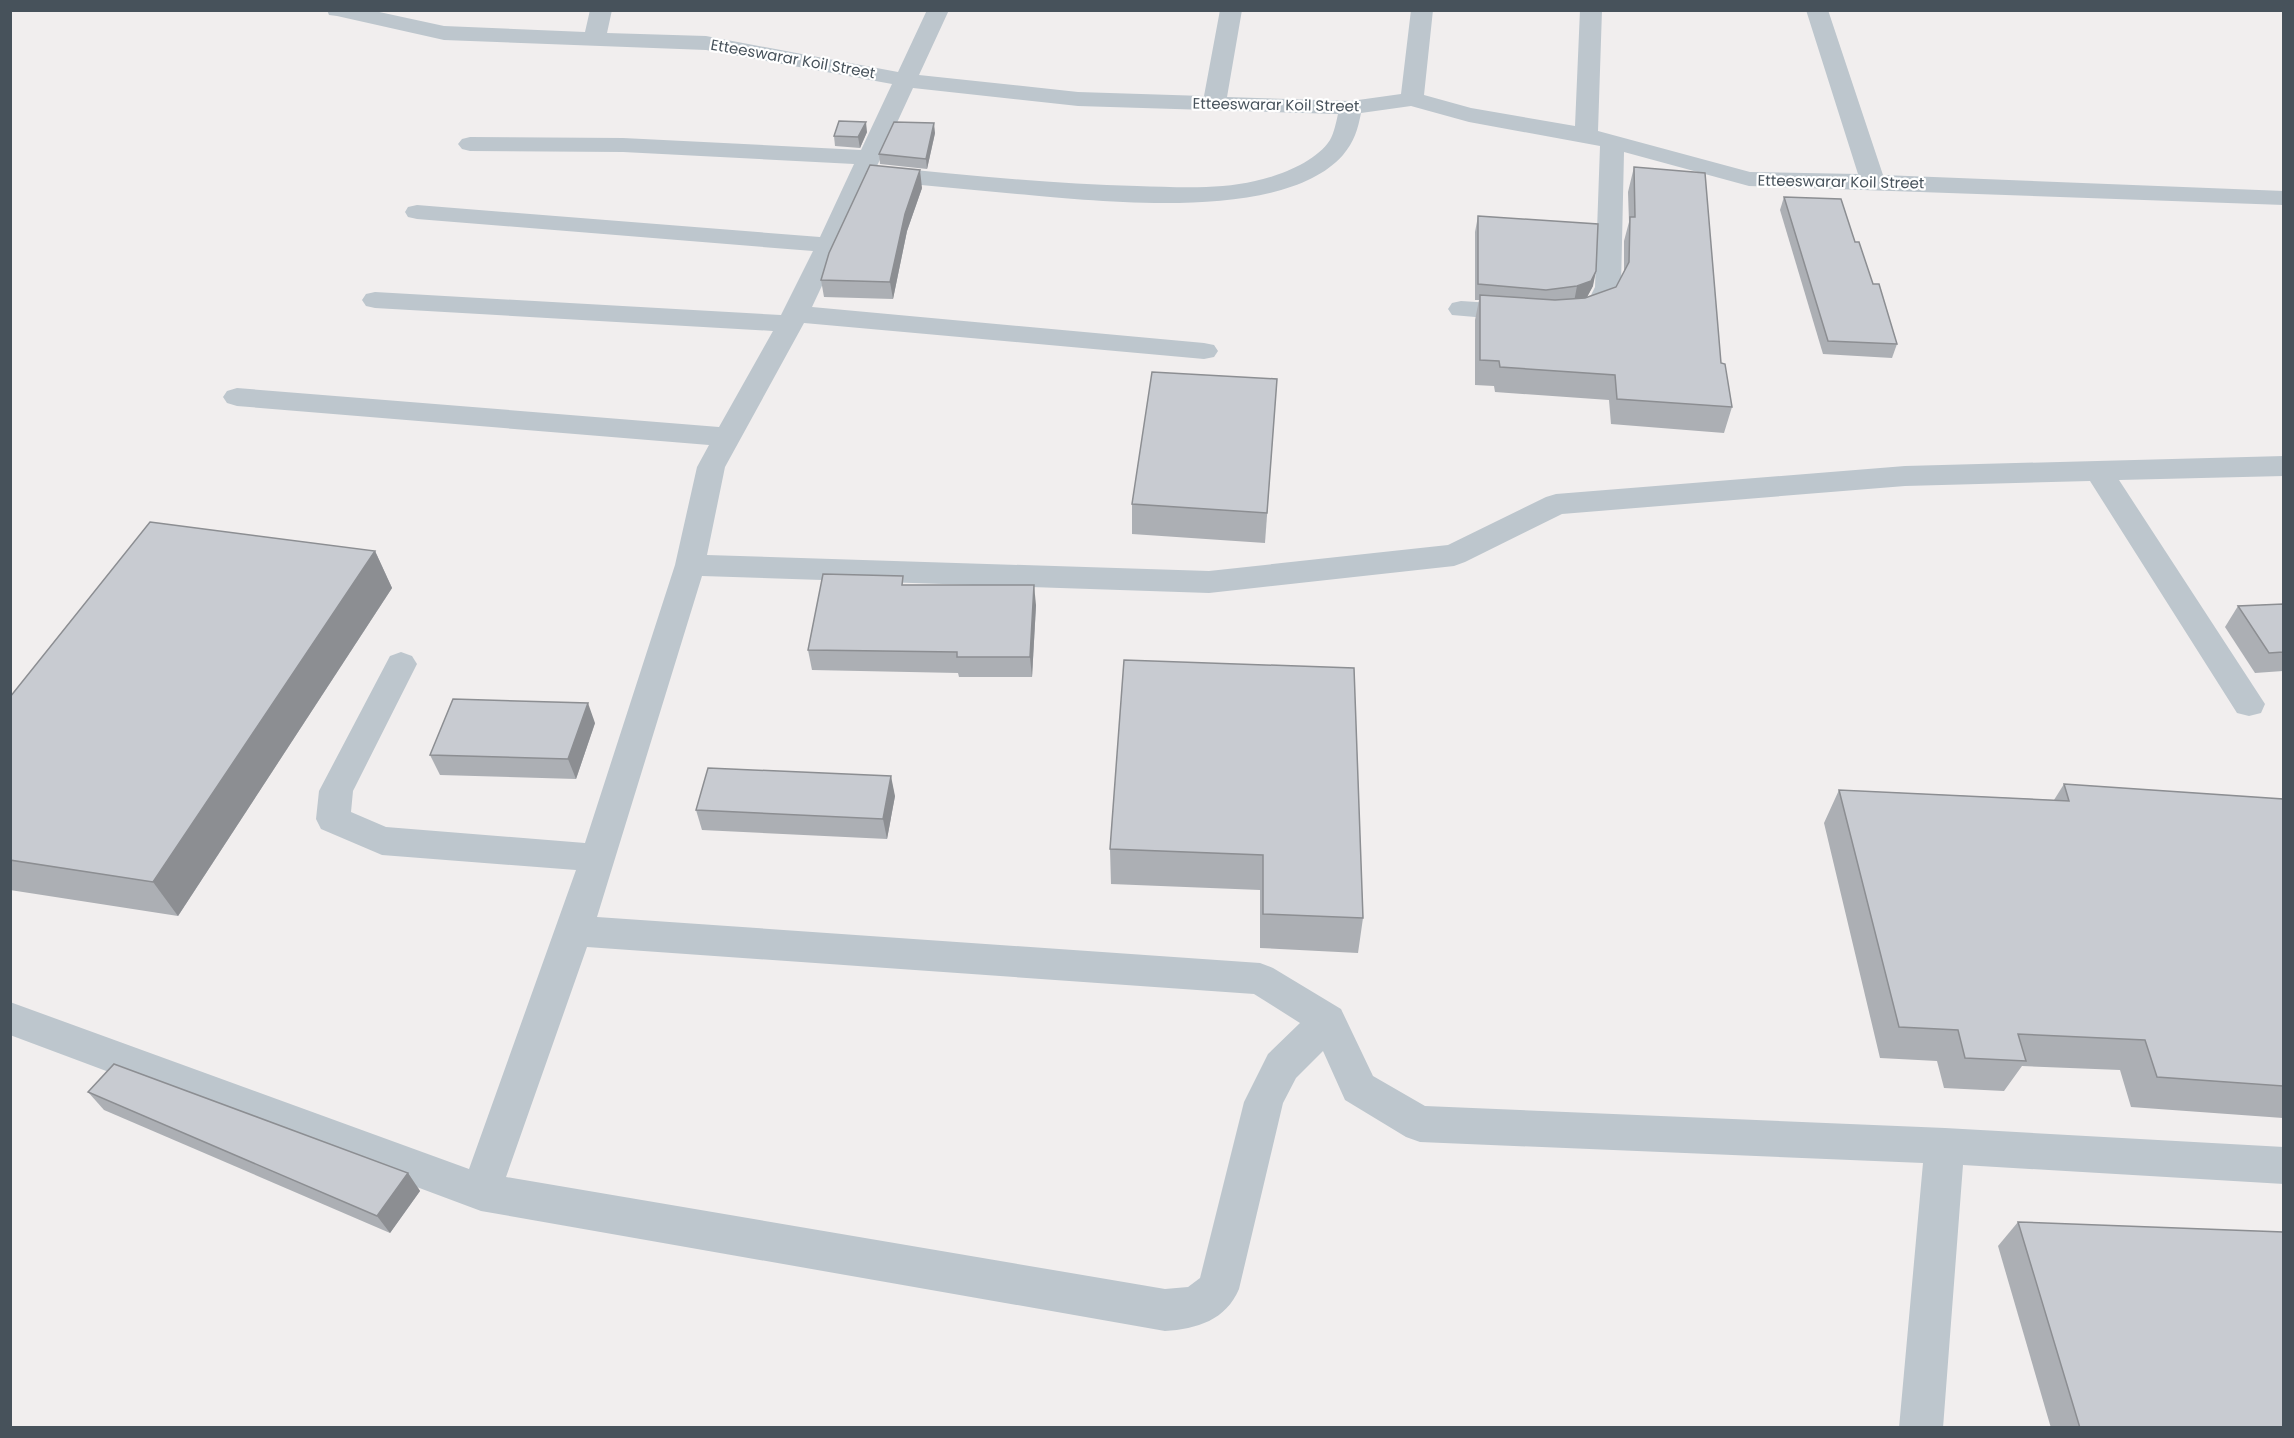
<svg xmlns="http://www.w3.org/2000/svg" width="2294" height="1438" viewBox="0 0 2294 1438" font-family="Poppins,sans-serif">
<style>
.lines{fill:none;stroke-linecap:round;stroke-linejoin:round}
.minor{fill:#bdc6cd;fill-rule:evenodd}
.wall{fill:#acafb4}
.shaded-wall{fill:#8c8e92}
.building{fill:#c8cbd1;stroke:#8c8e92;stroke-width:1.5}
.labels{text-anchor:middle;stroke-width:4.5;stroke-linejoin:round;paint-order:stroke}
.far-street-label{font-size:15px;fill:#47525b;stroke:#fff}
</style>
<rect width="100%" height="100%" fill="#f1eeee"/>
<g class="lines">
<g class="minor">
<path d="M327 10H370L444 26 585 32 590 10H612L607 33 706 36 898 72 927 10H949L919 75 1078 92 1204 96 1220 10H1242L1227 97 1351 101 1401 94 1411 10H1433L1424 95 1471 108 1575 126 1580 10H1602L1598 131 1750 172 1858 174 1806 10H1828L1883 175 2284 191V205L1749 186 1624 152 1621 287 1609 310 1579 321 1562 320 1558 314 1562 308 1589 299 1595 287 1600 146 1469 122 1411 106 1361 113C1358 129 1354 142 1343 155 1283 223 1100 201 1017 194 985 191 953 188 921 185 905 183 888 183 872 179L812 307 1204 343 1214 345 1218 351 1214 357 1204 359 804 323 725 467 707 555 1209 571 1448 545 1546 497 1556 494 1905 466 2284 456V476L2119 480 2265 704 2261 713 2249 716 2237 713 2090 481 1905 486 1562 514 1465 562 1454 566 1209 593 702 576 597 917 1260 963 1273 968 1341 1009 1373 1076 1425 1106 1945 1128 2284 1147V1184L1963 1165 1943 1428H1899L1923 1163 1420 1142 1406 1137 1345 1100 1323 1051 1296 1078 1283 1103 1239 1289C1226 1320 1197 1329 1165 1331L481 1211 10 1035V1002L469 1169 576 870 382 855 321 829 316 819 319 791 390 656 401 652 412 656 417 664 353 791 351 812 386 827 585 843 675 565 697 467 709 445 237 406 227 403 223 397 227 391 237 388 719 427 773 331 375 308 366 306 362 300 366 294 375 292 781 315 813 251 417 219 408 217 405 212 408 207 417 205 820 237 854 164 623 152 470 151 462 149 458 144 462 139 470 137 623 138 861 150 892 84 706 50 444 40 337 16 329 15ZM913 88 1078 106 1338 114C1336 123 1334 133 1330 140 1316 162 1279 176 1255 181 1217 190 1175 187 1137 186 1050 184 964 175 877 166ZM587 947 1254 994 1300 1023 1268 1054 1244 1102 1200 1278 1188 1287 1165 1289 506 1177Z"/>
<polygon points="1461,301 1522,305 1531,307 1535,313 1531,319 1522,321 1452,315 1448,309 1452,303"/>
</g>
</g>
<g class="wall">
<polygon points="867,132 860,148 835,146 834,136"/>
<polygon points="935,133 927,169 880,164 879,154"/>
<polygon points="1634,167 1721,363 1732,407 1724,433 1611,424 1609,400 1495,392 1494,386 1475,385 1475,320 1479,300 1475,300 1475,232 1478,216 1593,286 1587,297 1616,287 1624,273 1624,241 1629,222 1628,192"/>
<polygon points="922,188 907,231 893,299 824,297 821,280"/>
<polygon points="1784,197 1855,242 1897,344 1892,358 1823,354 1780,210"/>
<polygon points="1277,379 1265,543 1132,534 1132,504"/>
<polygon points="375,551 392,588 178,916 10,890 10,697"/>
<polygon points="905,585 1036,605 1032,677 959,677 958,673 812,670 808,650"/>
<polygon points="2283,604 2283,671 2255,673 2225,627 2238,606"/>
<polygon points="1354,668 1363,918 1358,953 1260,948 1260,890 1111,884 1110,849"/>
<polygon points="595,723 576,779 440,775 430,755"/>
<polygon points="2064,784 2283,799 2283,1118 2131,1107 2120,1070 2022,1066 2004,1091 1944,1088 1937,1061 1880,1058 1824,823 1839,790 2054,800"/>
<polygon points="895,796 887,839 702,830 696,810"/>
<polygon points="88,1092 408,1173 420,1191 390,1233 104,1110"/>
<polygon points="2018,1222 2283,1428 2051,1428 1998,1246"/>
</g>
<g class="shaded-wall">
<polygon points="866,122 867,132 860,148 858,137"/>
<polygon points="934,123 935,133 927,169 926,159"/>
<polygon points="920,170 922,188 907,231 893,299 890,282 905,214"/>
<polygon points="1596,271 1593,286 1587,297 1574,302 1577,286"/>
<polygon points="375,551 392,588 178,916 153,882"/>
<polygon points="1034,585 1036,605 1032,677 1030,657"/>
<polygon points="588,703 595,723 576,779 568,759"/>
<polygon points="891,776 895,796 887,839 883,819"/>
<polygon points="408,1173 420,1191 390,1233 377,1216"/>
</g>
<g class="building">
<polygon points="839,121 866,122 858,137 834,136"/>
<polygon points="894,122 934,123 926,159 879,154"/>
<polygon points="870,165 920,170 905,214 890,282 821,280 829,253"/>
<polygon points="1634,167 1705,173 1721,363 1725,364 1732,407 1617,399 1615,375 1500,367 1499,361 1480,360 1480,295 1555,300 1585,298 1616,287 1629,262 1630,217 1635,217"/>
<polygon points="1784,197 1841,199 1855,242 1859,242 1873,284 1879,284 1897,344 1828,341"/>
<polygon points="1478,216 1598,224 1596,271 1591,281 1577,286 1546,290 1478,284"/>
<polygon points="1152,372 1277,379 1267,513 1132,504"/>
<polygon points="150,522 375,551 153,882 10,860 10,697"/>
<polygon points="823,574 903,576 902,585 1034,585 1030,657 957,657 957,652 808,650"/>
<polygon points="2283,604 2283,652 2269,653 2238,606"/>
<polygon points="1124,660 1354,668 1363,918 1263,914 1263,855 1110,849"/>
<polygon points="453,699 588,703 568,759 430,755"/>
<polygon points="708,768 891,776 883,819 696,810"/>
<polygon points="2064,784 2283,799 2283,1086 2157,1077 2145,1040 2018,1034 2026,1061 1965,1058 1958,1030 1899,1027 1839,790 2069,801"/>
<polygon points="114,1064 408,1173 377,1216 88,1092"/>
<polygon points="2018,1222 2283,1232 2283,1428 2080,1428"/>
</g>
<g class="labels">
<g class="far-street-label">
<text transform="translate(793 59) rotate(10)" y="5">Etteeswarar Koil Street</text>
<text transform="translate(1276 105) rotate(1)" y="5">Etteeswarar Koil Street</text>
<text transform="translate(1841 182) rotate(1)" y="5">Etteeswarar Koil Street</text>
</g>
</g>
<rect width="2294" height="1438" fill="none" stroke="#47525b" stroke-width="24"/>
</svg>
